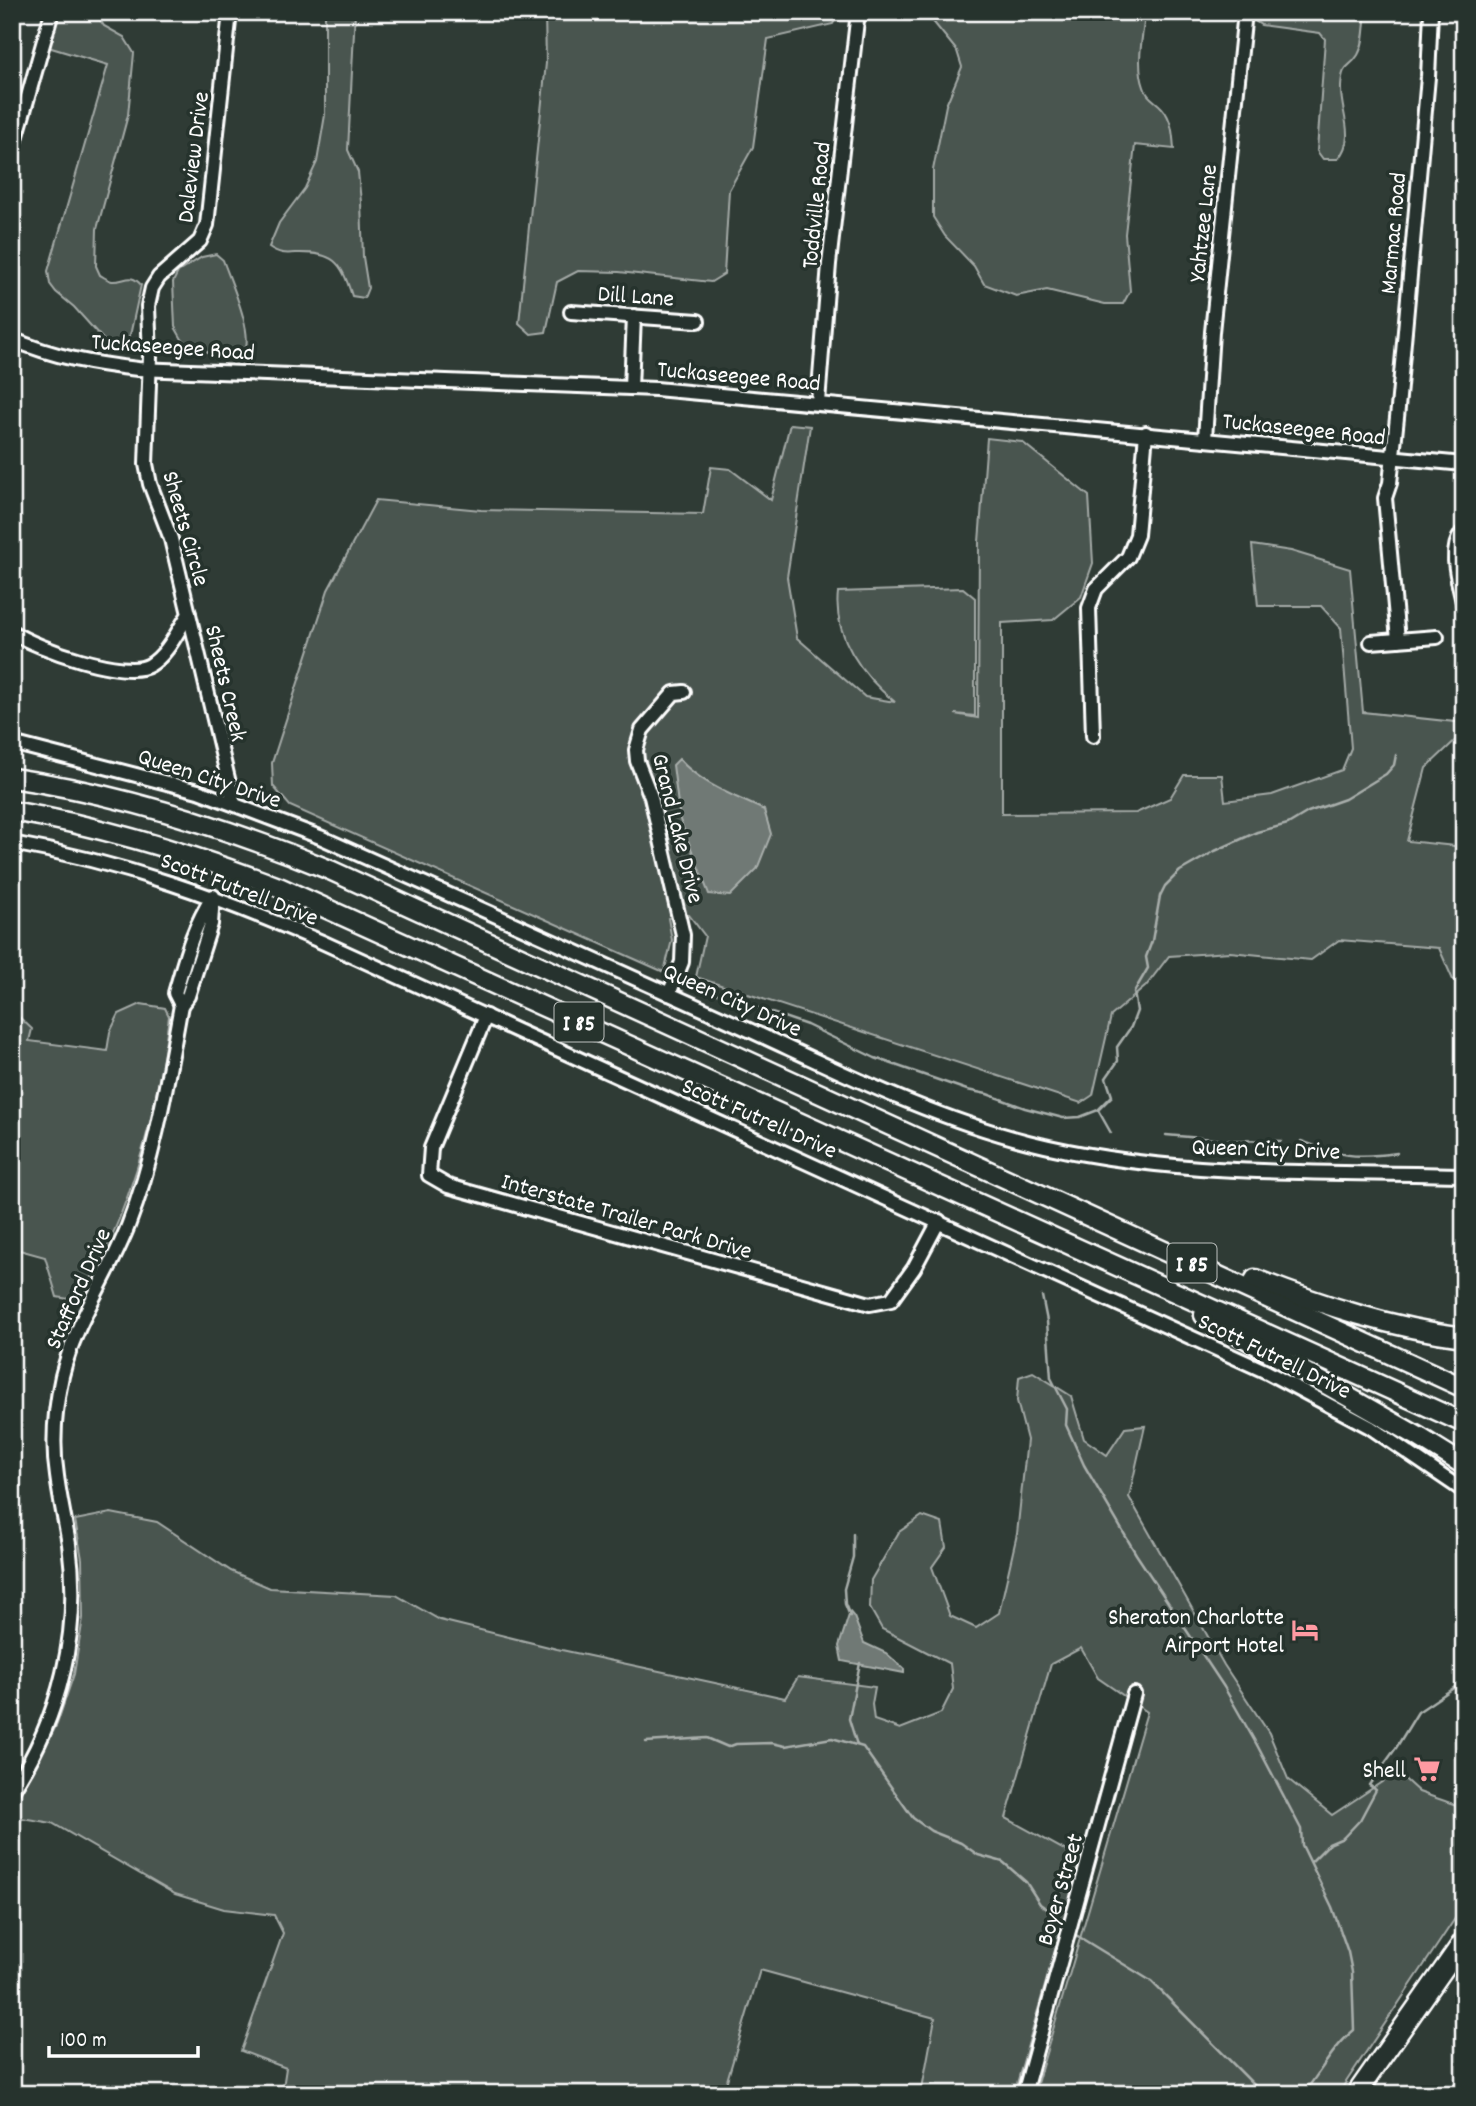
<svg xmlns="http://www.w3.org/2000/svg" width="1476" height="2106" viewBox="0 0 1476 2106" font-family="Dekko,sans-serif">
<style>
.green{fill:#4a544f;stroke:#a4aaa7;stroke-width:2}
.water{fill:#707975;stroke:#a9afac;stroke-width:2}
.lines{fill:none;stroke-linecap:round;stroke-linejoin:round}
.stream{stroke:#a9afac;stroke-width:2.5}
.minor-casing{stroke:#fff;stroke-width:18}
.highway-casing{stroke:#fff;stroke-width:23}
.minor{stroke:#26332d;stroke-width:12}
.highway{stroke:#26332d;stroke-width:18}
.labels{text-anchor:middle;stroke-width:7;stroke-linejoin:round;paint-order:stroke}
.shield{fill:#26332d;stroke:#bec2c0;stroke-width:2}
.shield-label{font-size:23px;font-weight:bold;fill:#fff}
.street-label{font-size:24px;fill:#fff;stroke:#26332d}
.poi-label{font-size:24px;fill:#fff;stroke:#26332d;text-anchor:end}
</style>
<rect width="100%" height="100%" fill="#2f3b35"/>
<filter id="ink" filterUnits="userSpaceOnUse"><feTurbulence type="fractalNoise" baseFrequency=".0143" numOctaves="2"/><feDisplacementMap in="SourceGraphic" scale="14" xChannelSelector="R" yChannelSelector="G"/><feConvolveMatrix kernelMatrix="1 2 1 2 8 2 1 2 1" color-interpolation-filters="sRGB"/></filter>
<g filter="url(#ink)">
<g class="green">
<path d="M57 12H95L104 26 124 37 134 53 128 115 97 229 96 266 100 275C104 277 107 280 112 281 125 282 131 272 141 285L131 331 127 343 120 348 109 346 74 307 56 292 50 284 48 271 108 65 48 47Z"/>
<path d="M325 12H355L348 150 358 172 361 202 363 257 368 288 364 298 352 296C341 261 334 252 296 253 285 254 279 254 269 247L279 223 305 188 317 162 325 115Z"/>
<polygon points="545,12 839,12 833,24 768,39 753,147 729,190 724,274 711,282 619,272 578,271 557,282 546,332 531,334 519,323 546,63"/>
<path d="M929 12H1177L1175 17 1145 16C1142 39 1136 65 1144 87 1147 98 1155 100 1162 108 1172 119 1173 135 1174 149L1135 145 1125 234 1130 291 1123 304H1105L1047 290 1016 296 984 284 974 266 945 236 933 217V170L946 105 962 67 957 51 931 19Z"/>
<path d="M1251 12H1366C1364 25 1365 43 1358 55 1349 70 1342 62 1341 87 1340 113 1357 136 1338 159H1323L1317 151 1325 39 1320 33 1261 25 1255 21Z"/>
<path d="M216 254 223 260C230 280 255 335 244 352H200L187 348 175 327 173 282 178 272 202 257Z"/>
<path d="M790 424 810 426 787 577 797 638 865 697 895 702C862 676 833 636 838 592L963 588 975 598V716L955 714 978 718 979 542 987 438 1022 442 1089 496 1093 563 1081 597 1053 620 1002 623V814L1136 813 1170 798 1184 775H1222L1225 801 1272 795 1342 770 1351 748 1341 628 1321 606H1258L1252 545 1291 551 1350 569 1363 712 1464 723V732L1426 768 1407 841 1464 847V980H1453L1439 948 1339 940 1311 960 1230 952 1169 956 1146 986 1111 1016 1093 1095 1081 1103 696 977 705 936 689 915 668 918 672 940 664 972 290 806 273 786 272 763 328 590 376 500 481 510 703 514 711 467 730 469 771 500Z"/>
<path d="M141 1004 165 1008 169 1016C161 1085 145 1153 119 1219 108 1247 93 1274 80 1301L57 1297 45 1257 12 1248V1015H17L32 1029 29 1041 107 1051 110 1032 119 1014Z"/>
<polygon points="1033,1372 1071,1396 1084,1439 1107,1455 1125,1428 1145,1426 1129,1497 1224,1665 1269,1733 1288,1779 1332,1815 1397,1772 1419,1792 1459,1806 1464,1803 1464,1905 1338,2094 1053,2094 1036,2087 1147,1712 1098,1678 1081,1648 1051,1664 1006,1818 1081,1859 1014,2094 921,2094 935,2018 760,1970 723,2094 282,2094 286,2068 241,2051 283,1933 274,1915 224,1909 175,1894 52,1823 22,1818 12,1837 12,1810 57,1724 74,1674 83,1618 82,1559 75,1520 111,1513 157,1522 231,1571 270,1588 396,1595 440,1620 557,1649 785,1698 798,1677 875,1687 872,1704 874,1720 900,1729 941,1713 953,1689 950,1664 882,1629 870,1608 871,1580 899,1532 922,1516 942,1523 946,1547 932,1567 950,1616 976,1628 999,1613 1017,1534 1027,1440 1017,1401 1019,1377"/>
</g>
<g class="water">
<path d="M679 759C701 784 735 796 764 810L771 834 757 869 730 896 709 894 680 820 673 765Z"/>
<polygon points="850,1612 854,1617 864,1643 886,1653 904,1669 904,1673 842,1661 839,1646"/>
</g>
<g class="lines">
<g class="stream">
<polyline points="688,984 807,1025 875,1058 967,1090 987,1094 1025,1108 1063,1118 1080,1117 1098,1110 1112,1096 1106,1078 1118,1061 1117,1047 1131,1027 1137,1011 1134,992 1148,968 1146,957 1152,941 1160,896 1165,886 1180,871 1215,851 1257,832 1288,824 1308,812 1345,799 1386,774 1394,765 1396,755"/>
<polyline points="1098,1110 1111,1133"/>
<polyline points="1166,1135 1224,1140 1281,1141"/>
<path d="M1301 1141C1342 1156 1353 1159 1397 1153"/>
<path d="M1042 1296 1047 1321 1051 1378 1067 1409 1066 1425 1084 1465 1136 1554 1224 1687 1257 1745 1301 1829 1302 1845 1332 1907 1348 1952 1352 1972 1354 2030C1333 2047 1320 2073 1303 2094"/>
<polyline points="850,1616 845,1604 844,1589 853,1557 853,1534"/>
<polyline points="1460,1653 1460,1597 1464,1587"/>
<polyline points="646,1742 707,1738 728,1747 736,1744 772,1743 785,1746 832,1738 863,1747 913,1818 931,1831 961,1843 978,1855 1003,1862 1026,1882 1040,1904 1054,1914 1062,1925"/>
<polyline points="857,1745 849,1719 860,1663"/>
<polyline points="1311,1862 1329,1844 1343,1838 1360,1820 1376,1790 1369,1785 1396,1748 1418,1712 1458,1685"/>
<polyline points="1076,1935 1151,1981 1263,2094"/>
</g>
<defs>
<g id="minor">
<polyline points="12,153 52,12"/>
<polyline points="571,312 698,321"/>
<path d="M12 339C53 357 94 364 138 369L656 389 1464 464"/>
<polyline points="631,388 634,316"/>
<polyline points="818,402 829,264 858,12"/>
<polyline points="1205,439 1212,332 1245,12"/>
<path d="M1462 533C1447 552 1460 585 1464 607"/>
<polyline points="189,614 234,804"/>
<path d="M12 632C36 648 126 680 150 665 168 654 178 630 189 614L171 539 150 484 146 464 150 357 148 306 152 288 159 277 200 241 207 225 230 12"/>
<polyline points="1398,640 1385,498 1390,483 1398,408 1428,77 1431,12"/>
<polyline points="1371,642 1437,637"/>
<polyline points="1093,736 1089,608 1096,589 1128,557 1137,535 1146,433"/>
<path d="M12 743 198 791 320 837C459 899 597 961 736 1024 831 1067 926 1116 1028 1142 1170 1178 1319 1171 1464 1175"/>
<path d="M12 843C124 863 218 897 322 942L1267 1372 1370 1427 1464 1491"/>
<path d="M213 896 211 924 188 996 181 1005 175 993C186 956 192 929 213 896Z"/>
<polyline points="669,994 682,962 683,935 651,797 637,761 636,750 642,730 674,693 684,692"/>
<polyline points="486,1016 431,1148 429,1175 448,1186 870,1304 891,1300 914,1268 939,1221"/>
<path d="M12 1791C60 1718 81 1632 69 1544 65 1521 60 1499 57 1476 52 1444 55 1408 62 1376 75 1322 108 1277 128 1226 156 1154 167 1081 181 1005"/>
<polyline points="1024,2094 1134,1694"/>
</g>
<g id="highway">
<path d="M12 778C122 794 228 828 330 870L1464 1388"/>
<path d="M12 811C105 827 193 854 281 888L1464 1423"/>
<path d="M1255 1279C1322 1305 1392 1328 1464 1337"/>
<polyline points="1204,1315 1419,1437 1464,1465"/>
<polyline points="1356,2094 1464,1940"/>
</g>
</defs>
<use href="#minor" class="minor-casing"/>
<use href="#highway" class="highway-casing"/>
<use href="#minor" class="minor"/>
<use href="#highway" class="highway"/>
</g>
</g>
<defs>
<symbol id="hotel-bare" viewBox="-9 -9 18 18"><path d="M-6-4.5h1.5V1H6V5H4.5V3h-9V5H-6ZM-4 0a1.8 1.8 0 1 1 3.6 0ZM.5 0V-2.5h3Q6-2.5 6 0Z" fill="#ff9aa2" stroke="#26332d" stroke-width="2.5" paint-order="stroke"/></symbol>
<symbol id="supermarket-bare" viewBox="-9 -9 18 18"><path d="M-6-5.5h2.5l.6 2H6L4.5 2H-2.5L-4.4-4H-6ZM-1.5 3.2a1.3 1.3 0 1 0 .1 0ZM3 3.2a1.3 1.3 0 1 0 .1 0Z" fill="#ff9aa2" stroke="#26332d" stroke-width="2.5" paint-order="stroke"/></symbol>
</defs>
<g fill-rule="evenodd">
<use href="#hotel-bare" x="1286" y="1611" width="38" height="38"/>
<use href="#supermarket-bare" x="1408" y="1750" width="38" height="38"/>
</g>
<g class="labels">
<g class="shield">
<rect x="554.5" y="1002.5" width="49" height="39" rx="5"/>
<rect x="1167.5" y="1243.5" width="49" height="39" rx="5"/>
</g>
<g class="shield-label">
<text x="579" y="1030">I 85</text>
<text x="1192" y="1271">I 85</text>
</g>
<g class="street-label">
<text transform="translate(192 157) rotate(-83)" y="8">Daleview Drive</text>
<text transform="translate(815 205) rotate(-84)" y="8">Toddville Road</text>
<text transform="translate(1202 223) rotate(-84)" y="8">Yahtzee Lane</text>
<text transform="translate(1392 233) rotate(-85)" y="8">Marmac Road</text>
<text transform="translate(636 295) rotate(4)" y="8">Dill Lane</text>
<text transform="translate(173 346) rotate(4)" y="8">Tuckaseegee Road</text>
<text transform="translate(739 375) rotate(5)" y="8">Tuckaseegee Road</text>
<text transform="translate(1304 428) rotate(6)" y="8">Tuckaseegee Road</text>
<text transform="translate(187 528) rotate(74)" y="8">Sheets Circle</text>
<text transform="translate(227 683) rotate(77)" y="8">Sheets Creek</text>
<text transform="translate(210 777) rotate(18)" y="8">Queen City Drive</text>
<text transform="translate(679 828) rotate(76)" y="8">Grand Lake Drive</text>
<text transform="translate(240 888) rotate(21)" y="8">Scott Futrell Drive</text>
<text transform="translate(733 999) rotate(24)" y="8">Queen City Drive</text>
<text transform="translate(760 1117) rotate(24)" y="8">Scott Futrell Drive</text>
<text transform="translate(1266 1148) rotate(2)" y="8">Queen City Drive</text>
<text transform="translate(627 1215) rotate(16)" y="8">Interstate Trailer Park Drive</text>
<text transform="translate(77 1288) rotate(-66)" y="8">Stafford Drive</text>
<text transform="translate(1275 1355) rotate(26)" y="8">Scott Futrell Drive</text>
<text transform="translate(1059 1889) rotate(-74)" y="8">Boyer Street</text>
</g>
<g class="poi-label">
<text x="1284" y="1624">Sheraton Charlotte<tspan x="1284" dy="28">Airport Hotel</tspan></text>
<text x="1406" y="1777">Shell</text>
</g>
</g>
<rect width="1476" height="2106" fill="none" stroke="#26332d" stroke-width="42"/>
<rect x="21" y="21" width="1434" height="2064" fill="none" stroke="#fff" stroke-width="2.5" filter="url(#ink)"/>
<path d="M49 2046v10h149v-10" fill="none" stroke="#ffffff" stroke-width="3.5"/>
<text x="60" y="2046" font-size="21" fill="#ffffff" stroke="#26332d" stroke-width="5" paint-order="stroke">100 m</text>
</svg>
